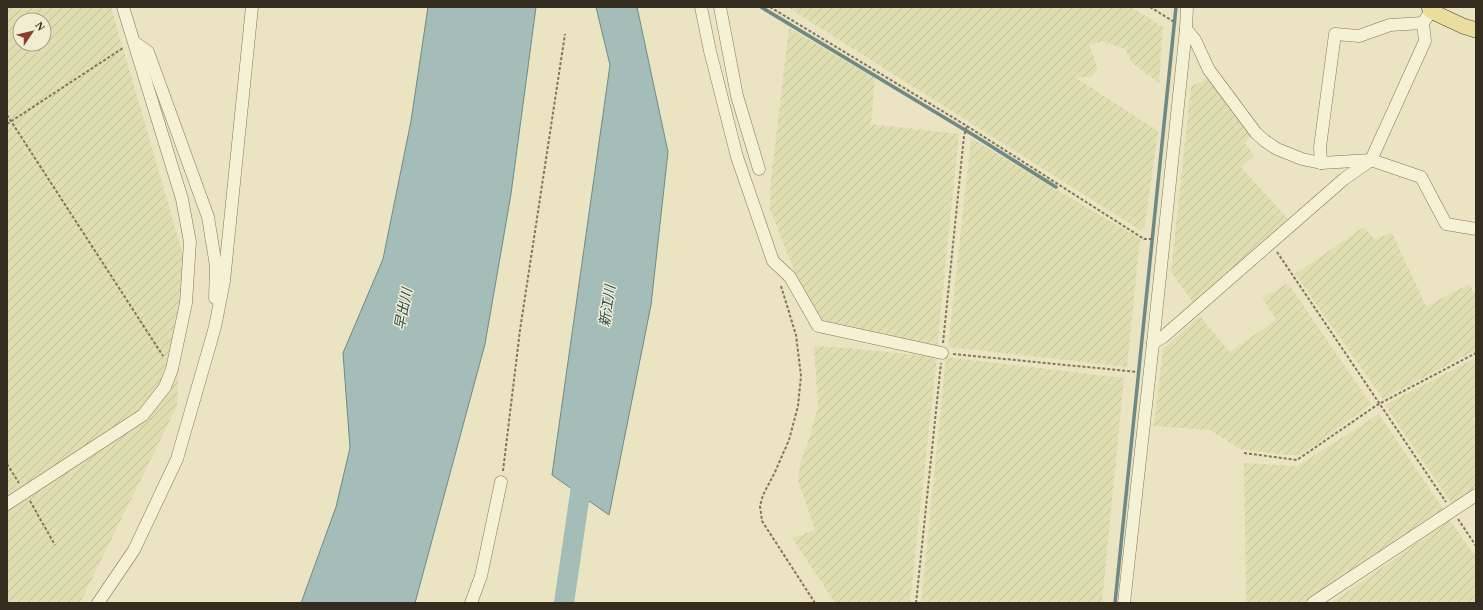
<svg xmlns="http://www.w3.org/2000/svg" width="1483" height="610" viewBox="0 0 1483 610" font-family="'Times New Roman','Noto Sans JP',serif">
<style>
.farmland{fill:url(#farmland-furrows);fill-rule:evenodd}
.water{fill:#a5bdb9;stroke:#6d8a87}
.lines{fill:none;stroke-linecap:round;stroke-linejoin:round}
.stream{stroke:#6d8a87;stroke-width:3.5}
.river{stroke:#a5bdb9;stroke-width:20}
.minor-casing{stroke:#82765b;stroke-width:13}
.major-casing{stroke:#50442f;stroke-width:16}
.path{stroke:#82765b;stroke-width:2;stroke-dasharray:3 2;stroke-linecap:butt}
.minor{stroke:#f5f1d5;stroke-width:12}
.major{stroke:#eadd9e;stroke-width:15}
.labels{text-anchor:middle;stroke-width:3;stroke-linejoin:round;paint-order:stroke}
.water-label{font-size:14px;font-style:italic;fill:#2f4f52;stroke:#f2edd2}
</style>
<defs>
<pattern id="farmland-furrows" width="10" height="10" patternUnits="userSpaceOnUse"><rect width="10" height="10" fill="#dfdeb1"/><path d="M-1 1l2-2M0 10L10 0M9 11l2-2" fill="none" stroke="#c0bf98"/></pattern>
</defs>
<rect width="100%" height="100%" fill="#eae4c3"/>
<g class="farmland">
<path d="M7 7H111L184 258 177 406 80 603H7ZM20 20H44V44H20Z"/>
<polygon points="787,7 1131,7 1163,27 1159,83 1132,63 1125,49 1103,41 1089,45 1098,68 1092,77 1081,77 1078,79 1158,131 1145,225 1140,230"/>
<polygon points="789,28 875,78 871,124 959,134 937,348 818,332 770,209 771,179"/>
<polygon points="1208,79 1251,136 1245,143 1254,156 1241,167 1288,219 1194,304 1171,272 1191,86"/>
<polygon points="971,138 1140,239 1127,367 948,347"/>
<polygon points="1364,227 1374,239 1392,233 1426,306 1470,284 1476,298 1476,350 1383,399 1295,274"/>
<polygon points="1288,283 1371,404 1301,455 1285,455 1240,449 1210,430 1154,426 1163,349 1200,316 1230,352 1276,320 1262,298"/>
<polygon points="814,346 848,348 937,357 910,603 835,603 792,538 815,530 798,480 800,464 810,436 818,406"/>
<polygon points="946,357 1124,378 1102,603 921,603"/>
<polygon points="1475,358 1476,417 1472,419 1476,423 1476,486 1452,504 1385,405"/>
<polygon points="1379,414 1444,510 1304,603 1246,603 1244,463 1298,466"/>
<polygon points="1450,520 1476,557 1476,603 1331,603"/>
</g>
<g class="water">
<polygon points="428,7 536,7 511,194 485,344 415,603 301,603 336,507 350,448 343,353 383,259 411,121"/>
<polygon points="596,7 637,7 668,152 651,305 609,515 552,475 610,65"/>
</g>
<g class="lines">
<g class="stream">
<polyline points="761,7 975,136 1056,187"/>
<polyline points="1115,603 1176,7"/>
</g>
<polyline class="river" points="564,603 584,466"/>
<defs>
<g id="minor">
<polyline points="701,7 710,51 737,157 773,261 790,277 818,326 942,353"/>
<polyline points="720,7 737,96 759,169"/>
<polyline points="1186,29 1195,40 1209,70 1256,133 1265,141 1277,149 1302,159 1321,163 1371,160 1421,177 1446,224 1476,229"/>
<polyline points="134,42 148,52 208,217 216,266 215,298"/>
<polyline points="1321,163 1320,147 1335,34 1359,36 1390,25 1423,23"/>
<polyline points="1153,343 1163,337 1344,179 1371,160 1425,41 1423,23 1431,11"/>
<polyline points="7,504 143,415 165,387 172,369 186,303 190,242 182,199 123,7"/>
<polyline points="98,603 134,550 177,459 215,327 224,281 252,7"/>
<polyline points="471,603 481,576 501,482"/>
<polyline points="1124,603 1153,343 1186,29 1187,7"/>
<polyline points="1313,603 1476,495"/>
</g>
<polyline id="major" points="1429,7 1431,11 1463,26 1476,30"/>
</defs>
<use href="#minor" class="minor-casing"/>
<use href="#major" class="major-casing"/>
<g class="path">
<polyline points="770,7 967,126 1144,239 1152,239"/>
<polyline points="1150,7 1176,23"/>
<polyline points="7,115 163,356"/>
<polyline points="7,124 123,48"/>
<polyline points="1277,252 1446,502"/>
<polyline points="781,286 796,335 801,376 798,406 789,440 775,472 763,495 760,506 762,521 815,603"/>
<polyline points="943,343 964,136 967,126"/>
<polyline points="953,354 1138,372"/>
<polyline points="1244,453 1297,460 1377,405 1476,353"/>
<polyline points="7,464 19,483"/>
<polyline points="503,471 520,330 565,34"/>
<polyline points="30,501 55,545"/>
<polyline points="1458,519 1476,546"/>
<polyline points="916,603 941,363"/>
</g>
<use href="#minor" class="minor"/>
<use href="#major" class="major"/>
</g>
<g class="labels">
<g class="water-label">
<text transform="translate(607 306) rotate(-82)" y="5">新江川</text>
<text transform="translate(403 309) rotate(-79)" y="5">早出川</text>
</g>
</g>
<rect width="1483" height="610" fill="none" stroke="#342c1e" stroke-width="16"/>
<g transform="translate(32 32) rotate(55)"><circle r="19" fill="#f2edd2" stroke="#a6a08a"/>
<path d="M0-3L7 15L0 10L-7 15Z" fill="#8c3e31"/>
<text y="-6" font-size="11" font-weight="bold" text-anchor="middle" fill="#342c1e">N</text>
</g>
</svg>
